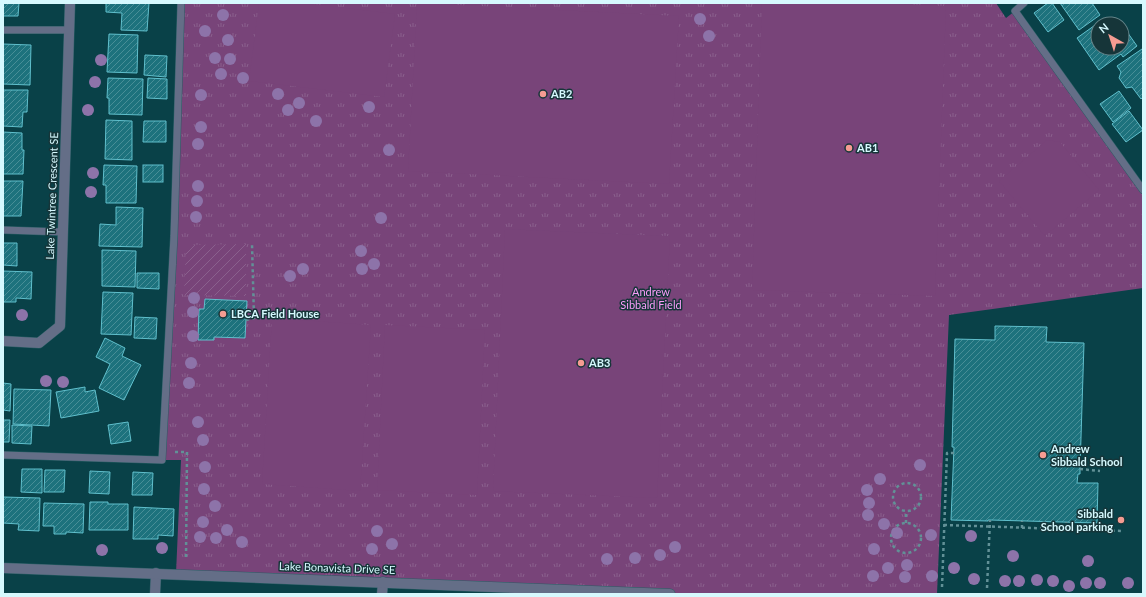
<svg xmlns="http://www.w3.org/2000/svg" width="1146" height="597" font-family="Lato,sans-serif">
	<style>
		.grass { fill: url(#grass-tufts) }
		.garden { fill: url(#garden-furrows) }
		.pitch { fill: #784479 }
		.building { fill: url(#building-hatch); stroke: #60c0cd }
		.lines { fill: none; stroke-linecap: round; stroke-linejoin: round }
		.service-casing { stroke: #2a5e65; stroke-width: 8 }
		.minor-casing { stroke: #2a5e65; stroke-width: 11 }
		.tertiary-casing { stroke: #2a5e65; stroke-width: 11 }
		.path { stroke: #629197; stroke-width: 2.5; stroke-dasharray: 3 3; stroke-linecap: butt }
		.service { stroke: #646e87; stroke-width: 7 }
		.minor { stroke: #646e87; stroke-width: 10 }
		.tertiary { stroke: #646e87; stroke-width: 10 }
		.tree { fill: #8d73a9 }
		.poi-dot { fill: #f59c92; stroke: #163539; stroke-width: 1.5 }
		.labels { text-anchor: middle; stroke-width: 3; stroke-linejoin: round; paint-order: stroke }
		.poi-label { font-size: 11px; font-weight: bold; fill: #d6f9fe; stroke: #163539; text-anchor: start }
		.street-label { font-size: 11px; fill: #d6f9fe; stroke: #163539 }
		.park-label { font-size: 11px; fill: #f99cf9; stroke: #163539 }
	</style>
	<defs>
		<pattern id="grass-tufts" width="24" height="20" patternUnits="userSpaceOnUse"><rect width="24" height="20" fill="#784479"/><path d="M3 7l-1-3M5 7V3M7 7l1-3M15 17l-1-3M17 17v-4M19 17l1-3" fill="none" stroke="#8a608d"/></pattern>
		<pattern id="garden-furrows" width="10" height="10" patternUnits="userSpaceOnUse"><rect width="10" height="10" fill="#784479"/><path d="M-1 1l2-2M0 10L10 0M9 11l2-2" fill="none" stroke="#8a608d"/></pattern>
		<pattern id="building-hatch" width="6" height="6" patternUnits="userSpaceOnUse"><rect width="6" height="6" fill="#1d727d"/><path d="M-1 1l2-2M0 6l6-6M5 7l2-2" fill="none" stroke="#488e97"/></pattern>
	</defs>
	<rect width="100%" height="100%" fill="#094148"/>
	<path class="grass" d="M181 3H996L1006 18 1015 11 1143 190V288L949 315 937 594H667L176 574 181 460H162Z"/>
	<path class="garden" d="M246 244V296L184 295 186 245Z"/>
	<g class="pitch">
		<path d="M259 3H305L395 14 384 97 249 81Z"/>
		<path d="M417 3 679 16 669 184 408 171Z"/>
		<path d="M762 3H875L946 6 935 296 752 290Z"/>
		<path d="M1047 140 1060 142 1099 190 1045 236 999 181Z"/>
		<path d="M505 229 670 236 657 498 493 491Z"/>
		<path d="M272 318 371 325 360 491 262 484Z"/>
		<path d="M385 325 485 330 477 495 377 490Z"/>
	</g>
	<g class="building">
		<path d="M3 3H19L18 16H3Z"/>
		<path d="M106 3H149L147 31 121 30 122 13 106 12Z"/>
		<path d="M1048 3H1052L1064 20 1048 32 1034 13Z"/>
		<path d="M1060 3H1092L1100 15 1079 30Z"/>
		<path d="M1098 23V48H1122V31L1125 29 1137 46 1123 57 1121 54 1099 70 1077 38Z"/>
		<path d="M109 34 138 35 137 73 107 72Z"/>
		<path d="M3 44 31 45 30 85 3 84Z"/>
		<path d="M1142 49 1143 51V97L1141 99 1132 87 1126 88 1119 78 1121 72 1117 66Z"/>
		<path d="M145 55 167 56 166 77 144 75Z"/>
		<path d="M108 78 143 79 142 115 109 114V98H107Z"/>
		<path d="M148 78 167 79V99L147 98Z"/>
		<path d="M3 90H28L27 112H23L22 127 3 126Z"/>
		<path d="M1119 91 1131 108 1113 122 1100 104Z"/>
		<path d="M1129 111 1143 130 1126 142 1112 124Z"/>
		<path d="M106 120 132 121V160L105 159Z"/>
		<path d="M144 121H166V142H143Z"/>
		<path d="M3 132 22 133V150H24L23 174H3Z"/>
		<path d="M104 165 137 166 136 203H106V185H103Z"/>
		<rect x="143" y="165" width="20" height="17"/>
		<path d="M3 181H23L21 216H3Z"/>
		<path d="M116 207 143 208 142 247 99 246 100 224 116 225Z"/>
		<path d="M3 243H17V266L3 265Z"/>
		<path d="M102 250 136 251 135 287 102 286Z"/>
		<path d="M3 271 32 272 31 299 16 298V302H3Z"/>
		<path d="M137 273H159V289L137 288Z"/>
		<path d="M103 292 133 293 131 335 101 334Z"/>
		<path d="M205 299 247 301 245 338 214 337V340H198L199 309H204Z"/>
		<path d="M135 317 157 318 156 339 134 338Z"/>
		<path d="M995 326 1047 327 1046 342 1084 343 1080 469V474H1078L1077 483H1098L1097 523 990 520H988V521L951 520 954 447H952L955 339 995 340Z"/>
		<path d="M105 338 125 348 122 356 141 365 124 400 99 388 110 364 96 357Z"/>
		<path d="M3 383 11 384 10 411 3 410Z"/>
		<path d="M85 387V392L95 390 99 411 61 418 56 392Z"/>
		<path d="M14 389 51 390 49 426 13 424Z"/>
		<path d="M3 420H10L9 442H3Z"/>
		<path d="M128 422 131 441 111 444 108 425Z"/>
		<path d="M12 425 32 426 31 444 12 443Z"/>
		<path d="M22 469H42V493L21 492Z"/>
		<path d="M45 470H65L64 492H44Z"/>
		<path d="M90 471 110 472 109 494 89 493Z"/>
		<path d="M133 472 153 473 152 495H132Z"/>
		<path d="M3 497 40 498 39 531 18 530 19 524 3 523Z"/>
		<path d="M90 502H108V504H128V530H89Z"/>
		<path d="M44 503 84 504 83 533 66 532V534H54V526H43Z"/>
		<path d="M134 507 174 509 173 536 158 535V539H133Z"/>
	</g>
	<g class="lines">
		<defs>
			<g id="service">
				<path d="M1024 3 1015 11 1143 190"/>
				<path d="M3 30H70"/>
				<path d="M3 230 63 232"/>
				<path d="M3 455 162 460 174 236 181 3"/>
			</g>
			<g id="minor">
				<path d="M3 341 39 343 60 326 70 3"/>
				<path d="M155 594 156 573"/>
				<path d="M382 594 383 582"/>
			</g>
			<path id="tertiary" d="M3 568 670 594"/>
		</defs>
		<use href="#service" class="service-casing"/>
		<use href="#minor" class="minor-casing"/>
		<use href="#tertiary" class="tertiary-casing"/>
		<g class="path">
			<path d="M246 320 254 318 252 244"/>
			<path d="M175 452H187L186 559"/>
			<path d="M1080 469 1100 471"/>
			<circle cx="907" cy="497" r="14"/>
			<circle cx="906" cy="538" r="15"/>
			<path d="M906 523V511"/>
			<path d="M944 525 1122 531"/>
			<path d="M1022 528V521"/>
			<path d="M1066 529V522"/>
			<path d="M942 587 947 453H954"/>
			<path d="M987 588 990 520"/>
		</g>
		<use href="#service" class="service"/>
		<use href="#minor" class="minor"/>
		<use href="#tertiary" class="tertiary"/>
	</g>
	<g class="tree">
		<circle cx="223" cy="15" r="6"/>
		<circle cx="700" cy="19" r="6"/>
		<circle cx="205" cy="31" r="6"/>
		<circle cx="709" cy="36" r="6"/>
		<circle cx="228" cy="40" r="6"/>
		<circle cx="215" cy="58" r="6"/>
		<circle cx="230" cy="59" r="6"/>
		<circle cx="101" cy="60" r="6"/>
		<circle cx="221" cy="74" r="6"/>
		<circle cx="243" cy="78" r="6"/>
		<circle cx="95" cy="82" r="6"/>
		<circle cx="278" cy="94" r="6"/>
		<circle cx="201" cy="95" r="6"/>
		<circle cx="299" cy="103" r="6"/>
		<circle cx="369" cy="107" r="6"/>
		<circle cx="88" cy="110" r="6"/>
		<circle cx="288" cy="110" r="6"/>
		<circle cx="316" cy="121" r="6"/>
		<circle cx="201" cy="127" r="6"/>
		<circle cx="198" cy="144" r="6"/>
		<circle cx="389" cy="150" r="6"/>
		<circle cx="93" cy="173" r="6"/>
		<circle cx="198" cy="186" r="6"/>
		<circle cx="91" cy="192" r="6"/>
		<circle cx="197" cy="201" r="6"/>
		<circle cx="196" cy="217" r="6"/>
		<circle cx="381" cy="218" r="6"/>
		<circle cx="361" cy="251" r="6"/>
		<circle cx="374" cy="264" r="6"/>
		<circle cx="303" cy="269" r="6"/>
		<circle cx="362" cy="269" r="6"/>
		<circle cx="290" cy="276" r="6"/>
		<circle cx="194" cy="298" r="6"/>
		<circle cx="193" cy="312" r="6"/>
		<circle cx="22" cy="315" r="6"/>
		<circle cx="193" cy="336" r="6"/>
		<circle cx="191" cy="363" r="6"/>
		<circle cx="46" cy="381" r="6"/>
		<circle cx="63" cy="382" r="6"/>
		<circle cx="189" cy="383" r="6"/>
		<circle cx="198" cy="422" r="6"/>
		<circle cx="203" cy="440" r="6"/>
		<circle cx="920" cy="465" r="6"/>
		<circle cx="205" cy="467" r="6"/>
		<circle cx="880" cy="479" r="6"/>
		<circle cx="204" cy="489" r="6"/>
		<circle cx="867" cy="490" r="6"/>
		<circle cx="869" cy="503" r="6"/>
		<circle cx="215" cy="506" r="6"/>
		<circle cx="868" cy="515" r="6"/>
		<circle cx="203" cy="522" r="6"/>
		<circle cx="884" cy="524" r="6"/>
		<circle cx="227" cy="530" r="6"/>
		<circle cx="377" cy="531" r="6"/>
		<circle cx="897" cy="533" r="6"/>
		<circle cx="931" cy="535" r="6"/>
		<circle cx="971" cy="536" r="6"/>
		<circle cx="200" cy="537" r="6"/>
		<circle cx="216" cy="538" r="6"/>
		<circle cx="242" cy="542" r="6"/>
		<circle cx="392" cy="544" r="6"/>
		<circle cx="675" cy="547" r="6"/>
		<circle cx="162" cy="548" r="6"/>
		<circle cx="372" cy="549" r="6"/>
		<circle cx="874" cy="549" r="6"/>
		<circle cx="102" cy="550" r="6"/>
		<circle cx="660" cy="555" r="6"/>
		<circle cx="1013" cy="556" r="6"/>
		<circle cx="635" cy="558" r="6"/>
		<circle cx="607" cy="559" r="6"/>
		<circle cx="1088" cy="561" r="6"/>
		<circle cx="907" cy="565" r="6"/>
		<circle cx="888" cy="568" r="6"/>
		<circle cx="954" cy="568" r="6"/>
		<circle cx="873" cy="576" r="6"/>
		<circle cx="932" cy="576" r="6"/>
		<circle cx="905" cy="577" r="6"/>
		<circle cx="974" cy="579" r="6"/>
		<circle cx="1037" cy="580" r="6"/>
		<circle cx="1005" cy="581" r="6"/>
		<circle cx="1019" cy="581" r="6"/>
		<circle cx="1053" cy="581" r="6"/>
		<circle cx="1086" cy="583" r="6"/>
		<circle cx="1100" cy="583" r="6"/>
		<circle cx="1128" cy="583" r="6"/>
		<circle cx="1069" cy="586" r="6"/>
	</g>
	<g class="poi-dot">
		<circle cx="543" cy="94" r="4"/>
		<circle cx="849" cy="148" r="4"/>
		<circle cx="223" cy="314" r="4"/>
		<circle cx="581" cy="363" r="4"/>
		<circle cx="1043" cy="455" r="4"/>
		<circle cx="1121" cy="520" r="4"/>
	</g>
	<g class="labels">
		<g class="poi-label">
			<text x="551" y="98">AB2</text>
			<text x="857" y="152">AB1</text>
			<text x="231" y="318">LBCA Field House</text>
			<text x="589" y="367">AB3</text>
			<text x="1051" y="453">Andrew<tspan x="1051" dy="13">Sibbald School</tspan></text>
			<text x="1113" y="518" text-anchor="end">Sibbald<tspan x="1113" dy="13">School parking</tspan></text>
		</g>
		<g class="street-label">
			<text transform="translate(52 196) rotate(-88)" y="4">Lake Twintree Crescent SE</text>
			<text transform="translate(337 568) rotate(2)" y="4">Lake Bonavista Drive SE</text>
		</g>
		<g class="park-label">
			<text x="651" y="296">Andrew<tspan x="651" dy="13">Sibbald Field</tspan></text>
		</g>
	</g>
	<rect width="1146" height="597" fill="none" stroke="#d6f9fe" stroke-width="8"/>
	<g transform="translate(1110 36) rotate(321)"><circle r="19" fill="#163539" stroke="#638388"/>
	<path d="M0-3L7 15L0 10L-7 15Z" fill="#f59c92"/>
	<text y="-6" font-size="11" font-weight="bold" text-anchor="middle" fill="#d6f9fe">N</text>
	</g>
</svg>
